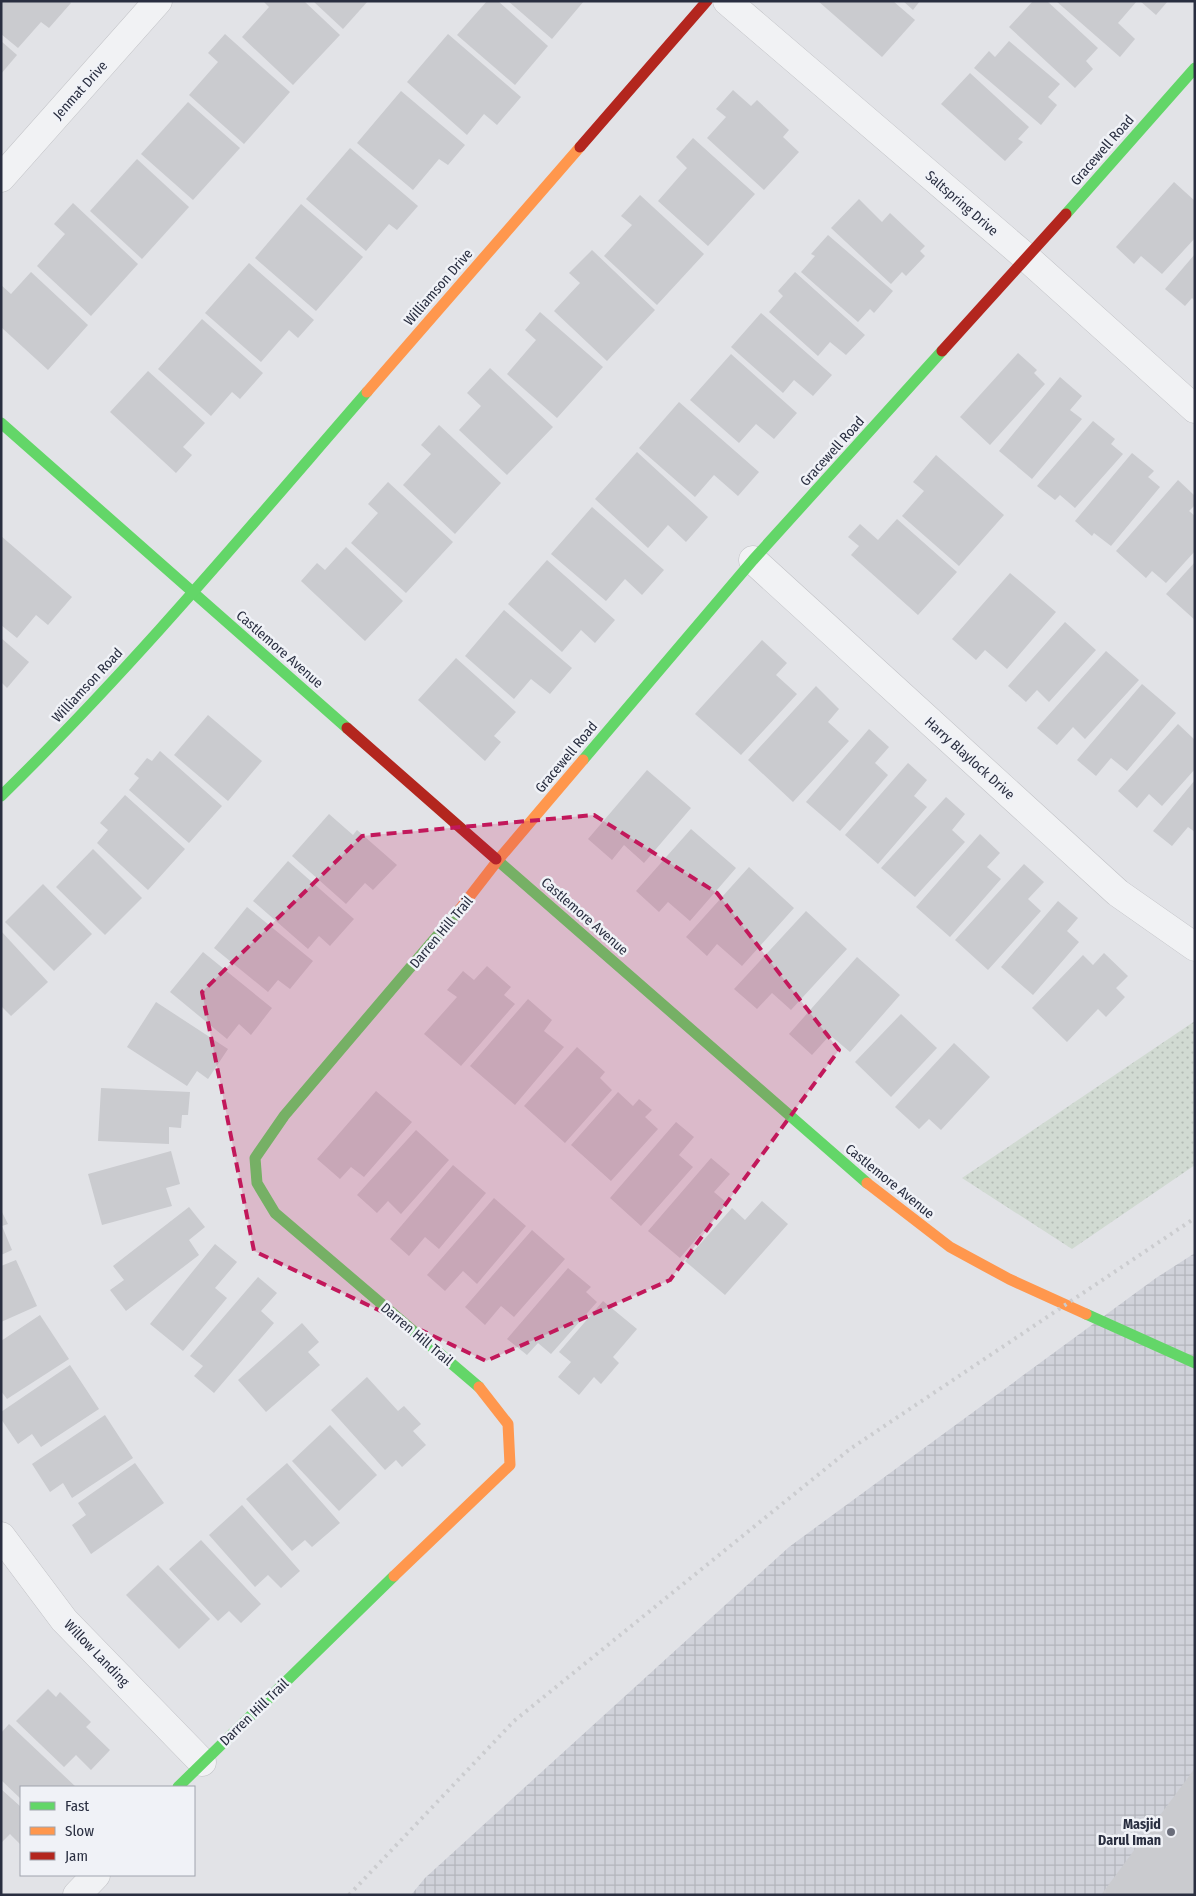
<svg xmlns="http://www.w3.org/2000/svg" width="1196" height="1896" font-family="'Fira Sans Condensed',sans-serif">
	<style>
		.industrial { fill: url(#industrial-grid) }
		.green { fill: url(#green-dots) }
		.building { fill: #cacbcf }
		.lines { fill: none; stroke-linecap: round; stroke-linejoin: round }
		.street-casing { stroke: #c0c1c5; stroke-width: 29 }
		.street { stroke: #f1f2f4; stroke-width: 28 }
		.fast { stroke: #63d668; stroke-width: 11 }
		.slow { stroke: #ff974d; stroke-width: 11 }
		.jam { stroke: #b3261e; stroke-width: 11 }
		.rail { stroke: #cbcccf; stroke-width: 4; stroke-dasharray: 2.5 5; stroke-linecap: butt }
		.marked { fill: #c2185b; fill-opacity: 0.2; stroke: #c2185b; stroke-width: 4; stroke-dasharray: 10 6; stroke-linejoin: round }
		.poi-dot { fill: #6a6d7a; stroke: #f0f2f7; stroke-width: 2 }
		.labels { text-anchor: middle; stroke-width: 5; stroke-linejoin: round; paint-order: stroke }
		.street-label { font-size: 14px; fill: #292e40; stroke: #f0f2f7 }
		.poi-label { font-size: 14px; font-weight: bold; fill: #292e40; stroke: #f0f2f7; text-anchor: end }
	</style>
	<defs>
		<pattern id="industrial-grid" width="8" height="8" patternUnits="userSpaceOnUse" patternTransform="scale(1.25)"><rect width="8" height="8" fill="#d0d2da"/><path d="M0 4h8M4 0v8" fill="none" stroke="#b3b5bc"/></pattern>
		<pattern id="green-dots" width="8" height="8" patternUnits="userSpaceOnUse" patternTransform="scale(1.25)"><rect width="8" height="8" fill="#d1dad2"/><path d="M2 2h.1M6 6h.1" fill="none" stroke="#b3bbb5" stroke-width="1.8" stroke-linecap="round"/></pattern>
	</defs>
	<rect width="100%" height="100%" fill="#e2e3e7"/>
	<path class="industrial" d="M1195 1253V1895H411L425 1878 789 1547 1156 1278Z"/>
	<path class="green" d="M1195 1021V1165L1072 1249 962 1178Z"/>
	<g class="building">
		<path d="M1 1H69L71 3 49 28 41 22 18 48 1 34Z"/>
		<path d="M263 1H304L340 35 293 85 242 37 269 7Z"/>
		<path d="M313 1H368L343 29Z"/>
		<path d="M487 1H498L548 46 515 85 457 35Z"/>
		<path d="M508 1H584L552 39Z"/>
		<path d="M818 1H893L915 20 882 57Z"/>
		<path d="M903 1H920L913 10Z"/>
		<path d="M1033 1H1047L1098 48 1086 61 1093 69 1075 88 1009 27Z"/>
		<path d="M1056 1H1137L1118 23 1135 39 1120 57Z"/>
		<path d="M1140 1H1168L1156 15Z"/>
		<path d="M225 34 290 92 244 144 189 95 218 62 208 53Z"/>
		<path d="M448 34 521 97 497 125 484 114 467 135 407 82Z"/>
		<path d="M1 41 17 55 1 74Z"/>
		<path d="M1009 41 1060 84 1048 97 1057 105 1041 125 974 68 989 51 995 57Z"/>
		<path d="M970 73 1029 127 1018 139 1023 142 1005 161 941 104Z"/>
		<path d="M733 90 751 106 757 100 789 130 783 137 799 152 764 190 707 138 726 117 716 109Z"/>
		<path d="M401 91 465 145 448 165 439 159 413 190 357 143Z"/>
		<path d="M188 102 240 148 193 200 141 154Z"/>
		<path d="M693 138 755 194 708 246 658 201 687 168 676 157Z"/>
		<path d="M350 148 418 206 397 230 389 224 366 251 306 199Z"/>
		<path d="M137 159 189 207 142 259 90 211Z"/>
		<path d="M1174 182 1195 201V238L1162 274 1141 256 1134 264 1116 247Z"/>
		<path d="M640 195 704 254 657 305 604 256 632 225 621 216Z"/>
		<path d="M859 199 882 222 890 213 925 246 920 251 925 256 906 276 902 272 891 284 831 228Z"/>
		<path d="M73 203 138 264 91 316 37 266 65 234 54 224Z"/>
		<path d="M301 204 363 257 316 311 255 258Z"/>
		<path d="M828 235 893 291 874 313 870 309 858 322 801 272 815 256 811 254Z"/>
		<path d="M592 250 655 310 607 361 554 311 580 283 569 273Z"/>
		<path d="M1195 254V301L1192 298 1185 306 1165 289Z"/>
		<path d="M249 263 314 320 298 338 289 330 261 362 205 313Z"/>
		<path d="M31 272 88 325 48 370 1 327V285L11 294Z"/>
		<path d="M795 272 865 335 846 355 830 342 818 356 769 312 783 296 778 291Z"/>
		<path d="M540 312 603 367 557 418 507 374 536 340 525 330Z"/>
		<path d="M761 313 832 375 813 396 794 380 783 393 731 347Z"/>
		<path d="M202 319 263 373 240 399 232 392 211 416 158 369Z"/>
		<path d="M1018 353 1037 370 1034 373 1045 384 990 445 960 417Z"/>
		<path d="M731 354 797 413 774 439 756 424 739 443 690 400Z"/>
		<path d="M490 368 553 427 507 475 459 430 481 406 467 393Z"/>
		<path d="M148 371 205 423 183 447 192 455 176 473 110 412Z"/>
		<path d="M1060 377 1082 396 1070 410 1082 419 1032 479 999 451Z"/>
		<path d="M679 402 759 472 738 496 714 475 695 497 639 448Z"/>
		<path d="M1093 421 1115 439 1111 444 1123 454 1075 508 1060 495 1055 500 1037 486Z"/>
		<path d="M439 425 501 483 455 534 403 485 431 454 421 445Z"/>
		<path d="M637 452 708 517 686 542 668 525 648 548 595 499Z"/>
		<path d="M1132 453 1154 471 1148 477 1160 487 1111 546 1094 533 1092 536 1075 521Z"/>
		<path d="M936 455 1004 515 959 566 902 516 924 491 913 482Z"/>
		<path d="M1178 480 1195 496V505L1189 511 1195 516V551L1166 583 1152 571 1146 578 1116 551Z"/>
		<path d="M388 482 453 542 406 593 351 543 378 513 368 504Z"/>
		<path d="M592 507 664 570 642 595 625 579 606 601 551 554Z"/>
		<path d="M897 519 957 572 918 615 851 555 859 546 848 537 860 524 878 540Z"/>
		<path d="M1 536 72 597 48 625 36 615 17 638 1 625Z"/>
		<path d="M346 547 403 601 365 641 301 581 317 563 325 570Z"/>
		<path d="M547 560 615 620 595 643 581 630 562 652 508 604Z"/>
		<path d="M1195 562V620L1166 594Z"/>
		<path d="M1010 573 1056 612 1007 669 985 650 976 660 952 639Z"/>
		<path d="M504 610 572 668 550 694 531 679 514 699 465 656Z"/>
		<path d="M1065 622 1096 650 1049 702 1037 690 1026 702 1008 686Z"/>
		<path d="M1 638 29 662 7 688 1 682Z"/>
		<path d="M762 640 787 663 776 675 797 694 741 755 695 714Z"/>
		<path d="M1106 651 1139 680 1085 739 1073 727 1057 745 1037 728Z"/>
		<path d="M456 658 516 712 494 736 501 742 485 761 418 700Z"/>
		<path d="M1142 684 1176 713 1127 771 1111 758 1096 776 1077 760Z"/>
		<path d="M816 686 839 709 828 722 849 741 793 802 748 760Z"/>
		<path d="M208 715 262 761 228 801 174 755Z"/>
		<path d="M1178 724 1195 740V769L1162 806 1149 794 1137 808 1118 791Z"/>
		<path d="M869 729 889 747 875 763 888 775 840 831 806 802Z"/>
		<path d="M160 751 222 806 189 843 129 790 139 778 134 774 147 758 152 761Z"/>
		<path d="M908 763 927 780 914 796 927 807 878 864 845 835Z"/>
		<path d="M647 770 691 808 644 863 624 845 612 860 588 839Z"/>
		<path d="M1195 780V832L1188 827 1172 846 1153 831Z"/>
		<path d="M125 795 185 849 148 890 97 843 108 830 100 823Z"/>
		<path d="M946 797 965 814 952 830 965 842 915 897 881 868Z"/>
		<path d="M329 814 353 835 357 830 397 865 373 890 365 883 346 904 292 856Z"/>
		<path d="M691 829 736 868 690 921 668 902 659 912 636 891Z"/>
		<path d="M980 834 1000 853 987 867 1001 879 950 937 916 907Z"/>
		<path d="M93 849 142 898 105 935 56 887Z"/>
		<path d="M288 861 354 919 330 946 319 936 308 949 253 901Z"/>
		<path d="M1024 864 1044 882 1028 899 1041 911 988 970 955 940Z"/>
		<path d="M749 867 794 908 742 966 717 944 707 956 686 937Z"/>
		<path d="M43 884 92 934 54 971 5 922Z"/>
		<path d="M1058 901 1078 918 1067 931 1079 942 1033 995 1001 967Z"/>
		<path d="M247 907 313 961 290 989 278 980 268 992 214 948Z"/>
		<path d="M806 911 847 949 791 1010 772 993 757 1009 734 989Z"/>
		<path d="M1 931 48 982 11 1016 1 1006Z"/>
		<path d="M203 952 272 1008 251 1035 239 1024 227 1039 170 992Z"/>
		<path d="M1104 953 1128 976 1116 988 1125 997 1106 1017 1098 1009 1067 1042 1032 1008 1083 955 1093 965Z"/>
		<path d="M857 957 900 995 850 1052 830 1035 812 1055 789 1034Z"/>
		<path d="M487 966 511 987 504 995 515 1004 461 1066 424 1034 457 997 447 990 463 971 474 980Z"/>
		<path d="M528 999 552 1020 544 1031 564 1047 515 1105 470 1066Z"/>
		<path d="M156 1002 228 1049 208 1079 197 1071 187 1086 127 1047Z"/>
		<path d="M901 1014 937 1048 891 1097 855 1062Z"/>
		<path d="M954 1043 990 1077 941 1130 929 1119 919 1129 895 1107Z"/>
		<path d="M577 1047 605 1072 600 1078 612 1090 565 1143 524 1106Z"/>
		<path d="M101 1088 190 1092 188 1115H182L181 1128 169 1127V1144L98 1141Z"/>
		<path d="M376 1091 412 1122 364 1177 351 1167 340 1179 317 1159Z"/>
		<path d="M618 1092 633 1106 639 1099 652 1110 645 1117 658 1129 611 1181 571 1145Z"/>
		<path d="M676 1122 694 1137 679 1155 693 1167 641 1226 610 1198Z"/>
		<path d="M416 1130 449 1160 401 1214 388 1201 377 1213 357 1195Z"/>
		<path d="M171 1151 180 1184 166 1188 172 1206 102 1225 88 1174Z"/>
		<path d="M711 1158 730 1174 714 1192 727 1203 680 1258 648 1231Z"/>
		<path d="M453 1165 486 1193 439 1249 425 1237 409 1256 390 1239Z"/>
		<path d="M494 1198 526 1226 477 1284 463 1271 445 1291 427 1275Z"/>
		<path d="M762 1201 788 1224 725 1295 685 1261 732 1208 745 1220Z"/>
		<path d="M189 1207 205 1227 189 1240 199 1255 126 1311 110 1290 124 1280 113 1266Z"/>
		<path d="M1 1210 8 1224 2 1226 12 1250 1 1255Z"/>
		<path d="M532 1230 565 1259 514 1317 501 1306 485 1325 465 1307Z"/>
		<path d="M215 1244 237 1262 215 1288 227 1298 183 1351 150 1324Z"/>
		<path d="M16 1260 37 1306 1 1322V1266Z"/>
		<path d="M568 1268 591 1287 586 1292 597 1302 551 1354 538 1343 527 1355 507 1339Z"/>
		<path d="M258 1277 277 1293 261 1311 274 1323 214 1393 194 1376 203 1366 190 1356Z"/>
		<path d="M603 1301 637 1329 613 1357 619 1363 601 1384 594 1377 579 1395 558 1377 571 1362 559 1352Z"/>
		<path d="M40 1315 69 1359 7 1399 1 1391V1341Z"/>
		<path d="M302 1323 319 1342 308 1352 320 1365 266 1412 238 1380Z"/>
		<path d="M70 1365 99 1409 41 1447 32 1434 18 1444 1 1419V1412Z"/>
		<path d="M367 1377 398 1411 404 1406 421 1424 413 1431 426 1445 402 1467 396 1460 385 1470 331 1410Z"/>
		<path d="M105 1415 133 1458 72 1498 63 1483 50 1492 32 1464Z"/>
		<path d="M330 1425 377 1475 339 1511 292 1461Z"/>
		<path d="M135 1463 164 1503 91 1554 72 1525 86 1515 78 1503Z"/>
		<path d="M287 1463 340 1523 312 1547 305 1540 292 1551 246 1499Z"/>
		<path d="M242 1505 300 1571 281 1588 268 1575 255 1587 209 1535Z"/>
		<path d="M201 1540 261 1604 241 1623 229 1611 218 1621 169 1569Z"/>
		<path d="M158 1565 210 1619 179 1649 126 1595Z"/>
		<path d="M48 1689 56 1697 60 1692 91 1722 86 1727 110 1750 91 1770 76 1755 64 1767 16 1721Z"/>
		<path d="M9 1724 76 1787H21V1799L1 1780V1733Z"/>
		<path d="M1195 1768V1895H1101Z"/>
		<path d="M1 1789 21 1807V1845L10 1834 1 1843Z"/>
	</g>
	<g class="lines">
		<defs>
			<g id="street">
				<path d="M727 1 1027 258 1195 409"/>
				<path d="M1 178 158 1"/>
				<path d="M753 560 1118 893 1195 947"/>
				<path d="M1 1536 64 1620 202 1762"/>
				<path d="M77 1895 96 1875"/>
			</g>
		</defs>
		<use href="#street" class="street-casing"/>
		<use href="#street" class="street"/>
		<g class="fast">
			<path d="M1066 214 1195 68"/>
			<path d="M1 423 347 728"/>
			<path d="M583 760 753 560 942 351"/>
			<path d="M1 796C131 669 248 529 367 392"/>
			<path d="M496 859 867 1183"/>
			<path d="M460 909 284 1116 255 1158 257 1183 275 1213 479 1387"/>
			<path d="M1086 1314 1195 1363"/>
			<path d="M178 1787 394 1576"/>
		</g>
		<g class="slow">
			<path d="M367 392 580 147"/>
			<path d="M460 909 498 860 583 760"/>
			<path d="M867 1183 950 1247 1009 1279 1086 1314"/>
			<path d="M394 1576 510 1465 508 1424 479 1387"/>
		</g>
		<g class="jam">
			<path d="M580 147 707 1"/>
			<path d="M942 351 1066 214"/>
			<path d="M347 728 496 859"/>
		</g>
		<path class="rail" d="M349 1895 514 1721 850 1449 1195 1218"/>
	</g>
	<path class="marked" d="M594 815 717 893 839 1050 670 1280 486 1361 254 1251 202 992 362 836Z"/>
	<circle class="poi-dot" cx="1171" cy="1832" r="5"/>
	<g class="labels">
		<g class="street-label">
			<text transform="translate(80 90) rotate(-48)" y="5">Jenmat Drive</text>
			<text transform="translate(1102 150) rotate(-49)" y="5">Gracewell Road</text>
			<text transform="translate(962 203) rotate(41)" y="5">Saltspring Drive</text>
			<text transform="translate(438 287) rotate(-49)" y="5">Williamson Drive</text>
			<text transform="translate(832 451) rotate(-48)" y="5">Gracewell Road</text>
			<text transform="translate(280 649) rotate(41)" y="5">Castlemore Avenue</text>
			<text transform="translate(87 685) rotate(-47)" y="5">Williamson Road</text>
			<text transform="translate(566 757) rotate(-50)" y="5">Gracewell Road</text>
			<text transform="translate(970 758) rotate(42)" y="5">Harry Blaylock Drive</text>
			<text transform="translate(585 916) rotate(41)" y="5">Castlemore Avenue</text>
			<text transform="translate(441 932) rotate(-50)" y="5">Darren Hill Trail</text>
			<text transform="translate(890 1181) rotate(39)" y="5">Castlemore Avenue</text>
			<text transform="translate(417 1334) rotate(40)" y="5">Darren Hill Trail</text>
			<text transform="translate(97 1653) rotate(46)" y="5">Willow Landing</text>
			<text transform="translate(254 1712) rotate(-44)" y="5">Darren Hill Trail</text>
		</g>
		<g class="poi-label">
			<text x="1161" y="1829">Masjid<tspan x="1161" dy="16">Darul Iman</tspan></text>
		</g>
	</g>
	<rect width="1196" height="1896" fill="none" stroke="#292e40" stroke-width="5"/>
	<rect x="20" y="1786" width="175" height="90" fill="#f0f2f7" stroke="#a0a4ae"/>
	<rect x="30" y="1802" width="25" height="8" fill="#63d668" stroke="#a0a4ae"/>
	<text x="65" y="1811" font-size="15" fill="#292e40">Fast</text>
	<rect x="30" y="1827" width="25" height="8" fill="#ff974d" stroke="#a0a4ae"/>
	<text x="65" y="1836" font-size="15" fill="#292e40">Slow</text>
	<rect x="30" y="1852" width="25" height="8" fill="#b3261e" stroke="#a0a4ae"/>
	<text x="65" y="1861" font-size="15" fill="#292e40">Jam</text>
</svg>
